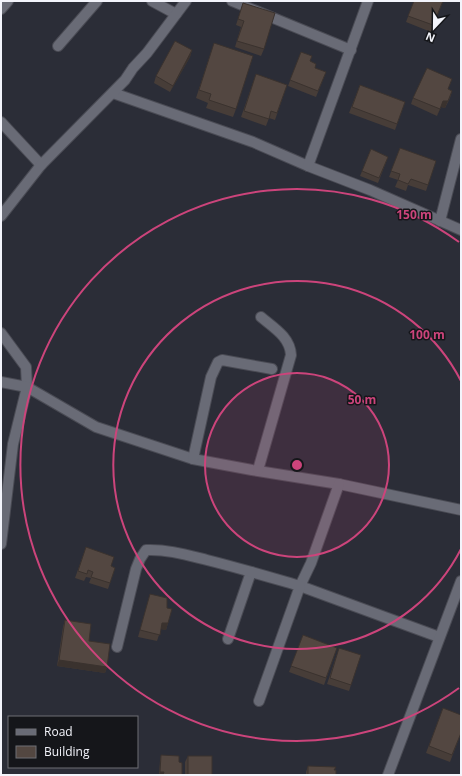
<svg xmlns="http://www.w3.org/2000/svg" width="462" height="776" font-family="'Open Sans',sans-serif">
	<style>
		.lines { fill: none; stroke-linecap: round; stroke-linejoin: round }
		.street-casing { stroke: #4a4b54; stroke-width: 12 }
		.street { stroke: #696b76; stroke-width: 10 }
		.wall { fill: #473d38 }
		.shaded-wall { fill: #3a322e }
		.building { fill: #534741; stroke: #3a322e }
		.ring { fill: none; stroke: #cc447b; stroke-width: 2 }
		.centre { fill: #cc447b; stroke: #15161a; stroke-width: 2 }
		.ring-label { font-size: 12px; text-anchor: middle; font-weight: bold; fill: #cc447b; stroke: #15161a; stroke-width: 3; stroke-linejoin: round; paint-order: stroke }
	</style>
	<rect width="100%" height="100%" fill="#2b2d37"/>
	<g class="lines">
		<defs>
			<g id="street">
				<path d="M152 1 176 14"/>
				<path d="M232 1 351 50"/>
				<path d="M1 9 8 1"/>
				<path d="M58 46 97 1"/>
				<path d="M113 93 253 142 308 166 370 190 461 230"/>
				<path d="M1 122 41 165"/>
				<path d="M308 166 368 1"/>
				<path d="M1 216 41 165 125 80 133 68 147 53 186 1"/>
				<path d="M440 221 461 139"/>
				<path d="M1 333 26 367 27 387 96 427 193 459 252 470 339 484 461 510"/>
				<path d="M1 382 27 387 13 444 1 544"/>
				<path d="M193 459 211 377 218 362 222 360 272 369"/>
				<path d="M258 470 291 355C290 337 274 328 261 317"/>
				<path d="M339 484 311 563 300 586 439 637"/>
				<path d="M228 639 251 572"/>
				<path d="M117 647 136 569 140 559 146 550C167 549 187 555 207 560 239 568 269 577 300 586L259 701"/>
				<path d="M388 775 461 581"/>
			</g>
		</defs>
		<use href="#street" class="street-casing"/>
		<use href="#street" class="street"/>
	</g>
	<g class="wall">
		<path d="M414 1H443L431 32 406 22Z"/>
		<path d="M243 3 264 49 261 56 235 47 241 27 236 25Z"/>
		<path d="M192 50 190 57 170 92 154 83 156 76Z"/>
		<path d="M211 52 236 109 233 117 206 108 208 103 196 98Z"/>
		<path d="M301 52 310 61 315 68 326 72 316 97 288 86Z"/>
		<path d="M256 74 287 85 275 120 269 118 266 126 241 117Z"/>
		<path d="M360 85 405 102 395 130 349 113Z"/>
		<path d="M448 89 452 91 450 98 445 108 441 107 437 116 411 104 413 98Z"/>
		<path d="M400 148 436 161 426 191 408 185 406 191 395 187 398 180 389 177Z"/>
		<path d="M371 149 388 157 378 183 360 176Z"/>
		<path d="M86 547 111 566 115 568 108 589 89 583 91 578 86 577 84 581 75 578Z"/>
		<path d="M150 594 168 623 166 630 161 629 157 641 138 637Z"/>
		<path d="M65 620 89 641 107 667 105 673 57 666 63 627Z"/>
		<path d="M303 635 337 648 324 685 289 672Z"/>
		<path d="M337 654 351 685 349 691 327 684Z"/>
		<path d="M443 708 461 733 450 762 426 753Z"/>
		<path d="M161 755 179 762 182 775H159L160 760Z"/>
		<path d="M188 756 212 775H185V762Z"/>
		<path d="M308 766 334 770 336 775H306V772Z"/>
	</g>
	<g class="shaded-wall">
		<path d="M192 50 190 57 170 92 173 86Z"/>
		<path d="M452 91 445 108 441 107 437 116 443 101Z"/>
		<path d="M162 623H168L166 630 160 629Z"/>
		<path d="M59 660 107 667 105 673 57 666Z"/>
		<path d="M160 772H164L163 775H159Z"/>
	</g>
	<g class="building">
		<path d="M414 1H443L433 25 408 16Z"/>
		<path d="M243 3 275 13 264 49 237 41 244 21 238 19Z"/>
		<path d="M175 41 192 50 173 86 156 76Z"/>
		<path d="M214 43 253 56 236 109 209 100 211 94 199 90Z"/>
		<path d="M301 52 312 56 310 61 316 64 315 68 326 72 318 91 290 80Z"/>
		<path d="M427 68 452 79 448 89 452 91 448 101H443L440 109 413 98Z"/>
		<path d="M256 74 287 85 277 113 271 111 269 119 244 111Z"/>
		<path d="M360 85 405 102 397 124 352 107Z"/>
		<path d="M400 148 436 161 428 185 411 179 408 184 398 180 400 174 391 171Z"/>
		<path d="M371 149 388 157 379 178 362 171Z"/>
		<path d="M86 547 114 557 111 566 115 568 110 583 91 577 93 572 88 570 87 574 78 571Z"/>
		<path d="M150 594 167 598V608L172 609 168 623H162L160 635 140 630Z"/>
		<path d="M65 620 91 624 89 641 110 644 107 667 59 660Z"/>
		<path d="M303 635 337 648 326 678 291 666Z"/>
		<path d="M339 648 361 655 351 685 330 678Z"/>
		<path d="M443 708 461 715V733L452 755 429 746Z"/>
		<path d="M161 755 179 756V762L182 763V775H163L164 772H160Z"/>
		<rect x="188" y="756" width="24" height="19"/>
		<path d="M308 766 336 767 334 770H336V775H308Z"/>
	</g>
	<circle cx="297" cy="465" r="92" fill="#cc447b" fill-opacity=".12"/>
	<g class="ring">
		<circle cx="297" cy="465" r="92"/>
		<path d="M461 549A184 184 0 1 1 461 381"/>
		<path d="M459 688A276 276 0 1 1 459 242"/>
	</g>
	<circle cx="297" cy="465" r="6" class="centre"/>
	<g class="ring-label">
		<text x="414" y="219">150 m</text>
		<text x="427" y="339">100 m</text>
		<text x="362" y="404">50 m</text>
	</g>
	<rect width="462" height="776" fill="none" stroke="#f3f4fb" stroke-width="4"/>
	<rect x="8" y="716" width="130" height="52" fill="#15161a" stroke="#6e6f74"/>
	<rect x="16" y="729" width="20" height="6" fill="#696b76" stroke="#6e6f74"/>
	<text x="44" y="736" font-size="12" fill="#f3f4fb">Road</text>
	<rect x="16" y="746" width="20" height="12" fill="#534741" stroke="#6e6f74"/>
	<text x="44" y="756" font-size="12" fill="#f3f4fb">Building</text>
	<g transform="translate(434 28) rotate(202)" stroke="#15161a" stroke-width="3" paint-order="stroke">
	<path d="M0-3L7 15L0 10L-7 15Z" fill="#f3f4fb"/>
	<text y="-6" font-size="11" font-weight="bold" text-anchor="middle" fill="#f3f4fb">N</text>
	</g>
</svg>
